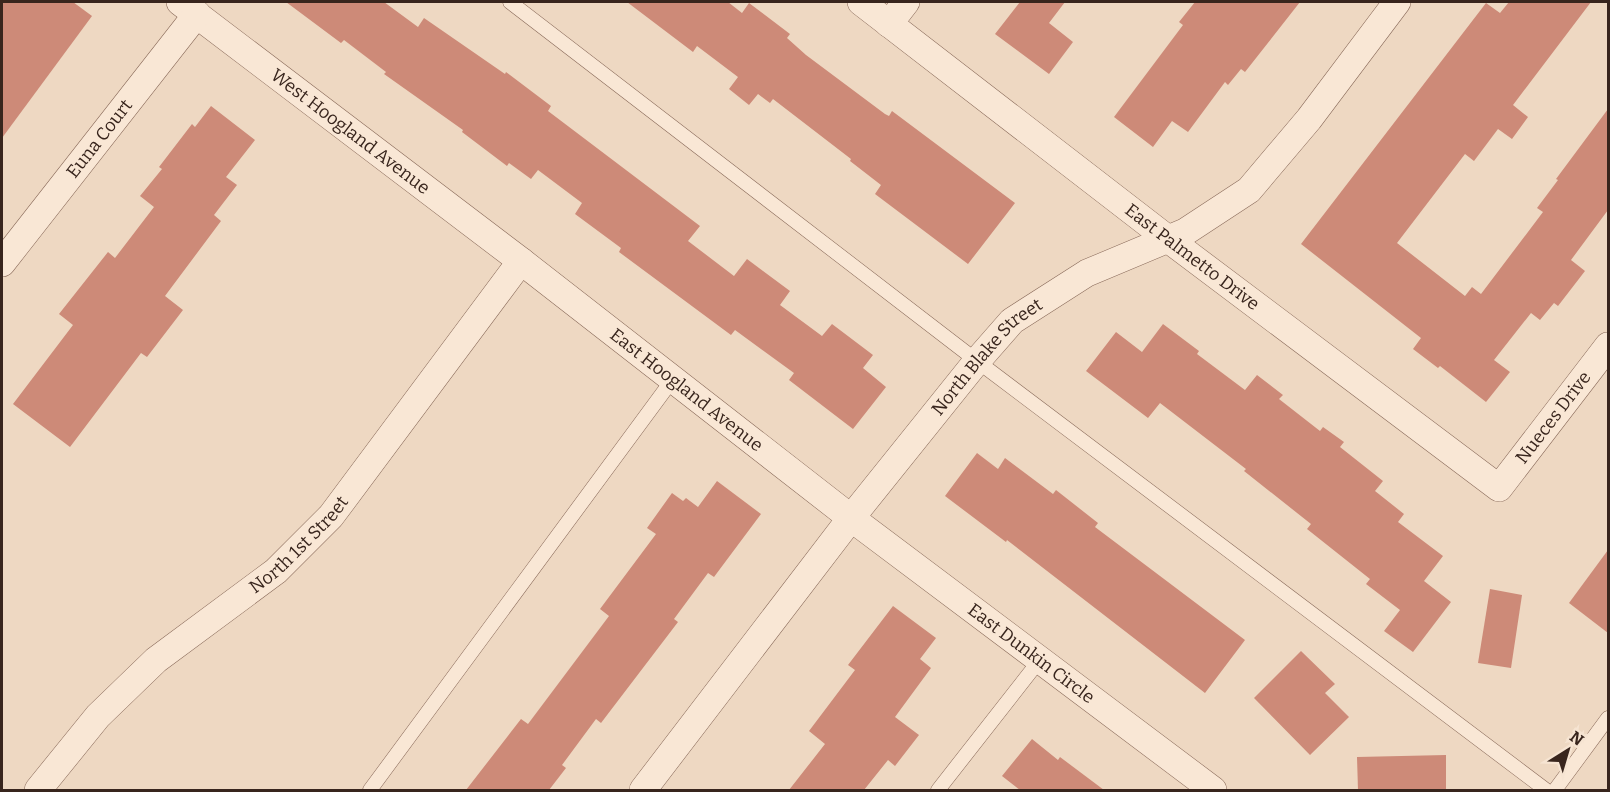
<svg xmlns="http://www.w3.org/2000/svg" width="1610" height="792" font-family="Bitter,serif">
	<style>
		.building { fill: #cd8a78 }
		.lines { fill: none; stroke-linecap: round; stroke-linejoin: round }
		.lane-casing { stroke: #886959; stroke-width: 15 }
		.street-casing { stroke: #886959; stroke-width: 28 }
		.lane { stroke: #f9e7d5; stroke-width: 14 }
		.street { stroke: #f9e7d5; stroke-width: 27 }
		.labels { text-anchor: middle; stroke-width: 5; stroke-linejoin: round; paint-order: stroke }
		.street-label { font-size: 18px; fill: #38251d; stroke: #f6e4d2 }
	</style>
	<rect width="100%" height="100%" fill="#eed8c2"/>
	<g class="building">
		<path d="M2 2H73L92 16 2 138Z"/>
		<path d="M286 2H384L418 27 424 18 505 74 506 72 551 106 548 111 700 226 688 241 734 276 747 259 790 291 780 305 822 336 832 324 873 355 863 368 886 387 853 429 789 380 794 373 735 330 731 335 619 252 621 248 575 214 582 203 538 170 531 179 509 163 507 166 462 132 463 130 384 74 386 72 344 40 341 43Z"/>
		<path d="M627 2H728L742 13 749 3 790 34 787 38 806 55 885 114 889 116 892 111 1015 203 968 264 875 194 881 185 850 161 851 159 773 99 770 103 758 94 749 105 729 89 738 77 697 46 693 52Z"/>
		<path d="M1020 2H1065L1049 23 1073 42 1049 74 995 34Z"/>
		<path d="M1195 2H1300L1245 72 1241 69 1228 85 1225 82 1188 132 1172 121 1153 147 1114 117 1183 25 1179 22Z"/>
		<path d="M1509 2H1591L1513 105 1528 117 1512 139 1498 129 1474 161 1465 154 1397 243 1465 296 1472 287 1481 294 1543 212 1537 208 1558 180 1556 179 1608 109V210L1571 260 1585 271 1558 306 1554 303 1540 320 1531 313 1494 360 1510 372 1486 402 1440 366 1438 368 1413 349 1421 338 1301 244 1486 3 1500 13Z"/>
		<path d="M211 106 255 140 226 177 237 185 214 215 221 221 165 296 183 310 147 357 141 353 70 447 13 404 73 325 59 314 108 252 115 258 154 207 140 196 162 169 159 167 192 124 195 127Z"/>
		<path d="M1163 324 1199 351 1197 354 1245 390 1257 375 1283 395 1279 399 1320 431 1323 427 1344 442 1340 447 1383 481 1375 491 1404 514 1398 522 1443 556 1424 581 1451 602 1413 652 1384 631 1400 610 1366 584 1370 579 1307 529 1311 524 1244 471 1246 469 1160 403 1148 418 1086 371 1116 332 1142 352Z"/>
		<path d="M977 453 998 469 1005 458 1053 494 1056 490 1098 523 1095 527 1245 640 1205 693 1007 540 1006 542 945 496Z"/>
		<path d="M717 481 761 514 714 577 708 573 674 619 678 622 601 723 596 719 562 765 566 768 549 790H466L521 719 528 724 609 616 600 609 656 534 647 528 672 493 683 501 686 498 698 507Z"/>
		<path d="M1608 550V633L1569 603Z"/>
		<path d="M1490 589 1522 595 1511 668 1478 663Z"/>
		<path d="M893 606 936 638 920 659 931 668 895 717 919 735 895 766 888 760 864 790H789L825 744 809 731 855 670 848 665Z"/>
		<path d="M1301 651 1335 684 1325 693 1349 717 1310 755 1254 698Z"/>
		<path d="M1032 739 1058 760 1060 757 1104 790H1020L1002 776Z"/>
		<path d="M1446 755V790H1358L1357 757Z"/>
	</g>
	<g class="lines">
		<defs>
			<g id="lane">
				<path d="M510 2 977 361 1546 790"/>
				<path d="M370 790 673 379"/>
				<path d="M938 790 1039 661"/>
				<path d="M1555 790 1608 718"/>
			</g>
			<g id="street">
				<path id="s1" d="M180 2 521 261 851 518 1213 790"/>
				<path id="s2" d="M861 2 1168 239 1499 488 1608 346"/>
				<path d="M889 24 906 2"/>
				<path id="s3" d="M2 263 197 14"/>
				<path id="s4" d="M38 790 98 716 156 660 276 571 331 516 521 261"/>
				<path id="s5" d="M643 790 851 518 977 361 1012 321 1087 273 1185 232 1249 190 1309 119 1397 2"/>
			</g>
		</defs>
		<use href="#lane" class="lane-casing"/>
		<use href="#street" class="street-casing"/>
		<use href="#lane" class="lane"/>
		<use href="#street" class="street"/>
	</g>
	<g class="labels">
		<g class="street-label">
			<text dy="6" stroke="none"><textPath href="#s1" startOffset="214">West Hoogland Avenue</textPath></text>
			<text dy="6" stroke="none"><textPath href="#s3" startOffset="158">Euna Court</textPath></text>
			<text dy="6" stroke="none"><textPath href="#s2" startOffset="418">East Palmetto Drive</textPath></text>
			<text dy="6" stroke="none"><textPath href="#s5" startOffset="554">North Blake Street</textPath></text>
			<text dy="6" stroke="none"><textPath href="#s1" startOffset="638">East Hoogland Avenue</textPath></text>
			<text dy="6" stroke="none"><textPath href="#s2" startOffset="891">Nueces Drive</textPath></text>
			<text dy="6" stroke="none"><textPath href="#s4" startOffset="360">North 1st Street</textPath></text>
			<text dy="6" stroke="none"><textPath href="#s1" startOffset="1072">East Dunkin Circle</textPath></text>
		</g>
	</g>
	<rect width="1610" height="792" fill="none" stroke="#38251d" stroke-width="6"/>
	<g transform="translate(1568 750) rotate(37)" stroke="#f6e4d2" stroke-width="4.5" paint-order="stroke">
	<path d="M0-4.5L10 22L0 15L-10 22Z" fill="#38251d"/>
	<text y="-9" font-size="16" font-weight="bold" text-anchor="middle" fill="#38251d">N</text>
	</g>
</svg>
